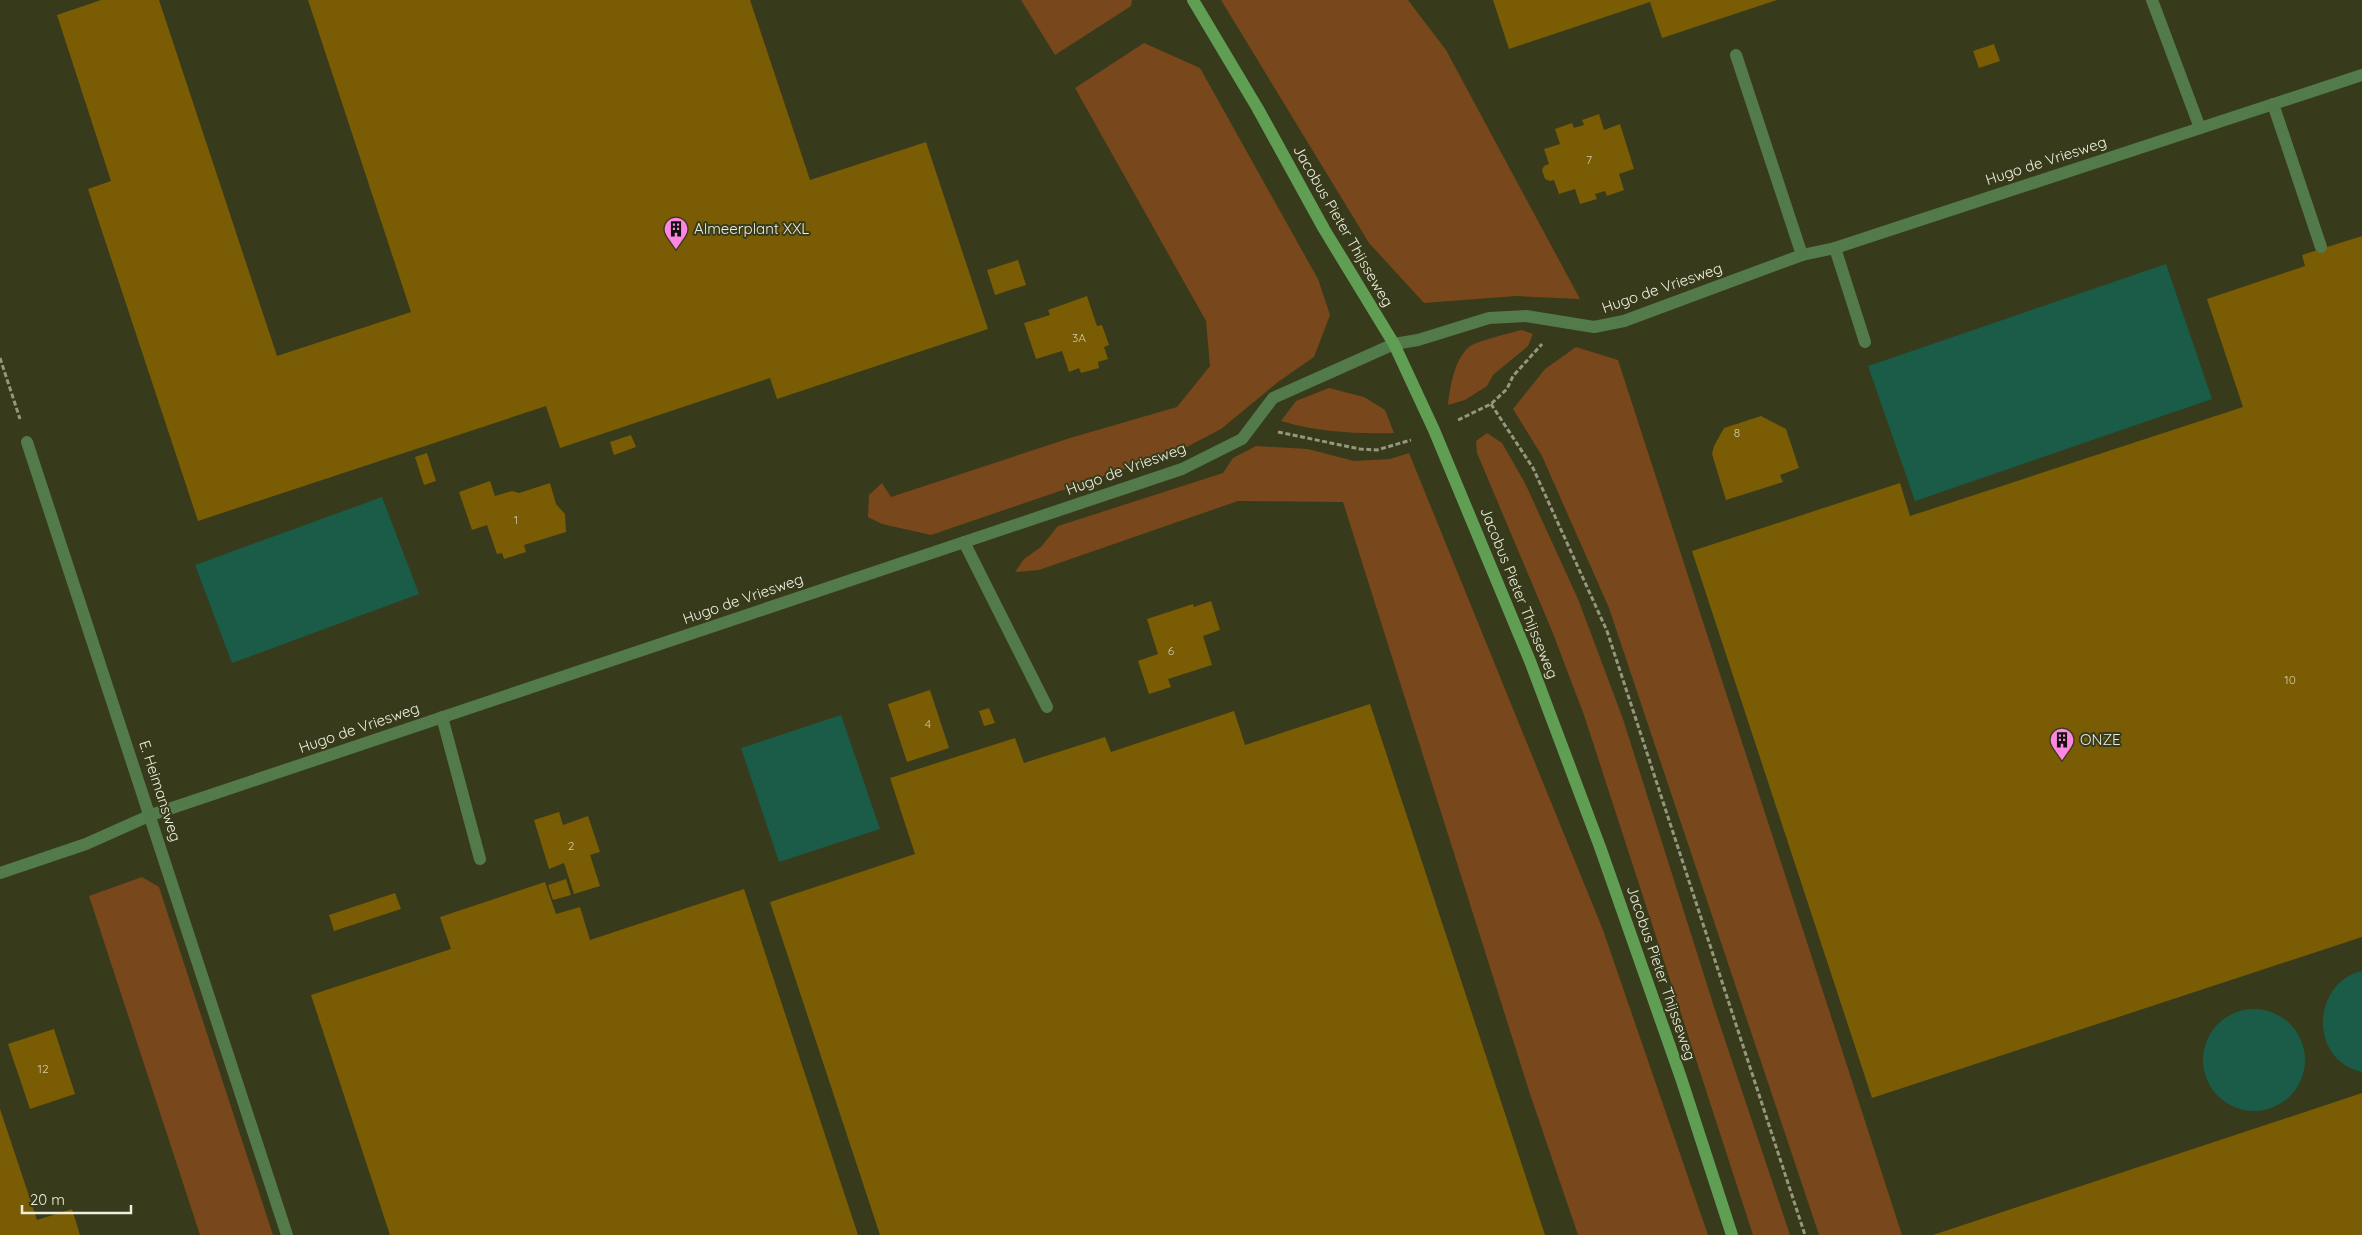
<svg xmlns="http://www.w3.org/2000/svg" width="2362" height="1235" font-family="Quicksand,sans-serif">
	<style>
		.green { fill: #78471b }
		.water { fill: #1a5c47 }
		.building { fill: #7a5c05 }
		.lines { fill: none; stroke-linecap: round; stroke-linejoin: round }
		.path { stroke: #95977f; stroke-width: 3; stroke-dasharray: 5 2.5; stroke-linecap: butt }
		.lane { stroke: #537a4b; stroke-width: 12 }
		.street { stroke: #537a4b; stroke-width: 12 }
		.secondary { stroke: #5f9e53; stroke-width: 12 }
		.labels { text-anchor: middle; stroke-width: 4; stroke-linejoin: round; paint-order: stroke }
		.number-label { font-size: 12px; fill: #d0caa7 }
		.street-label { font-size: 15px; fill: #edefdd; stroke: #373a1b }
		.poi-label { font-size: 15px; fill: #edefdd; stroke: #373a1b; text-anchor: start }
	</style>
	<rect width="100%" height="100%" fill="#373a1b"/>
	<g class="green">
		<path d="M1021 0H1132L1131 6 1055 55Z"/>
		<path d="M1221 0H1408L1446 50 1580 299 1516 296 1424 303 1369 243Z"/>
		<path d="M1144 43 1200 68 1318 279 1330 315 1314 357 1278 382 1221 429 1183 449 931 535 882 524 868 517 869 495 882 483 891 497 1070 438 1177 407 1210 366 1206 321 1075 88Z"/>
		<path d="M1522 330 1533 334 1528 346 1493 375 1487 386 1465 400 1448 405C1450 387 1454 360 1469 347 1476 341 1511 333 1522 330Z"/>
		<path d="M1576 347 1618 360 1902 1235H1819L1609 608 1542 456 1513 409 1545 369Z"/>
		<path d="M1329 388 1364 397 1385 410 1394 433C1356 434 1318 432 1281 421L1296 401Z"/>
		<path d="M1487 433 1502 443 1525 483 1578 599 1623 719 1716 1013 1790 1235H1753L1584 715 1552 631 1477 453 1476 441Z"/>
		<path d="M1256 446 1308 449 1354 461 1390 459 1409 453 1603 930 1708 1235H1578L1530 1094 1343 502 1238 501 1039 570 1015 572 1024 559 1041 547 1058 526 1223 473 1233 458Z"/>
		<path d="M142 877 159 887 273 1235H200L89 896Z"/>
	</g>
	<g class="water">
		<path d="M2166 264 2212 399 1915 501 1868 366Z"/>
		<path d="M382 497 419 594 232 663 195 565Z"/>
		<path d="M841 715 880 829 779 862 741 748Z"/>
		<path d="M2362 971V1072C2309 1061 2311 983 2362 971Z"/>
		<circle cx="2254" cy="1060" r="51"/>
	</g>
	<g class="building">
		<path d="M101 0H159L277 356 411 312 308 0H750L810 180 926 142 988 329 777 399 770 378 560 448 546 406 198 521 88 189 111 181 57 15Z"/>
		<path d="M1493 0H1777L1662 38 1650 2 1509 49Z"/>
		<path d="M1994 44 2000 61 1979 68 1973 51Z"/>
		<path d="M1599 114 1604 130 1620 124 1634 169 1619 174 1624 190 1607 196 1605 191 1595 194 1597 199 1580 204 1575 189 1559 194 1554 180 1550 181 1545 179 1542 170 1544 166 1549 164 1544 149 1560 144 1555 129 1572 123 1574 128 1584 125 1582 120Z"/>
		<path d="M2362 236V937L1872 1098 1692 551 1900 483 1910 516 2243 407 2207 299 2305 266 2302 255Z"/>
		<path d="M1018 260 1026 285 995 295 987 270Z"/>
		<path d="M1087 296 1097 326 1102 325 1109 345 1104 347 1108 359 1098 362 1099 368 1081 373 1079 368 1069 372 1062 351 1036 359 1024 323 1050 315 1048 310Z"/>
		<path d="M1761 416 1786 429 1799 468 1780 475 1783 482 1726 500 1712 454 1714 446 1724 428Z"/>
		<path d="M631 435 636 447 614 455 610 442Z"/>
		<path d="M427 453 436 481 424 485 415 457Z"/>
		<path d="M490 481 495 496 512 491 519 493 550 483 556 504 565 514 566 532 524 545 526 552 504 559 502 553 497 554 487 525 472 530 459 492Z"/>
		<path d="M1211 601 1220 630 1203 636 1212 665 1168 679 1171 687 1149 694 1138 661 1158 654 1147 619 1193 604 1194 607Z"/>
		<path d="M930 690 949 748 907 762 888 704Z"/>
		<path d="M1370 704 1545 1235H880L770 902 915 854 890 778 1015 738 1024 763 1105 737 1111 752 1234 711 1245 745Z"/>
		<path d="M989 708 995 723 984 726 979 711Z"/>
		<path d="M559 812 563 825 588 816 600 852 590 855 600 886 574 894 564 863 549 869 534 820Z"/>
		<path d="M566 879 571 895 553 900 548 885Z"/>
		<path d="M545 882 556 914 580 907 590 940 744 889 858 1235H390L311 995 451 949 440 917Z"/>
		<path d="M395 893 401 909 334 931 329 915Z"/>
		<path d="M54 1029 75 1094 30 1109 8 1044Z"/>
		<path d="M2362 1093V1235H1933Z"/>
		<path d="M0 1109 37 1220 72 1209 80 1235H0Z"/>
	</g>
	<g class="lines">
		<g class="path">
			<path d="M0 358 20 419"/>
			<path d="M1491 404 1533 468 1607 631 1805 1235"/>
			<path d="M1458 420 1491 404 1507 389 1513 376 1542 344"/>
			<path d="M1278 432 1360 449 1377 450 1411 440"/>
		</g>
		<g class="lane">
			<path d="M2152 0 2200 128"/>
			<path d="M1736 55 1802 255"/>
			<path d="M2273 104 2321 247"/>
			<path d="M1835 248 1865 342"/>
		</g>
		<g class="street">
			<path d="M27 442 287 1235"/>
			<path d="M964 542 1047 707"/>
			<path d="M442 717 480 859"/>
			<path d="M0 873 86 844 151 815 1182 469 1242 439 1273 398 1394 344 1418 340 1489 318 1526 316 1594 327 1624 321 1802 255 1835 248 2362 75"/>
		</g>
		<path class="secondary" d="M1193 0 1258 109 1324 229 1394 344 1434 430 1530 661 1600 847 1681 1078 1732 1235"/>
	</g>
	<defs>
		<symbol id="building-pin" viewBox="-11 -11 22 30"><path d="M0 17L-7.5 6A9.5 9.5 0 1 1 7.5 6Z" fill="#fe85e0" stroke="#373a1b"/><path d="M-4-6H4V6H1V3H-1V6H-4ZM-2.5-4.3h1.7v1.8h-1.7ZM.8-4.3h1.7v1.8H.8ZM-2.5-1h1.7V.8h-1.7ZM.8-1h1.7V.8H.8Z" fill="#111"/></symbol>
	</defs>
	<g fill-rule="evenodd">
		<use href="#building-pin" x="662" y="215" width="28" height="38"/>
		<use href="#building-pin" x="2048" y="726" width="28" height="38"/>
	</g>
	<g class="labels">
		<g class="number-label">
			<text x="1589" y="164">7</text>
			<text x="1079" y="342">3A</text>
			<text x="1737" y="437">8</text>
			<text x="516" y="524">1</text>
			<text x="1171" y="655">6</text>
			<text x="2290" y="684">10</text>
			<text x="928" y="728">4</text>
			<text x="571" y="850">2</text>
			<text x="43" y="1073">12</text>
		</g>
		<g class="street-label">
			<text transform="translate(2046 161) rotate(-18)" y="5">Hugo de Vriesweg</text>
			<text transform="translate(1343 226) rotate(60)" y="5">Jacobus Pieter Thijsseweg</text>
			<text transform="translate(1662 288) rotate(-19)" y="5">Hugo de Vriesweg</text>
			<text transform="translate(1126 469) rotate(-20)" y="5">Hugo de Vriesweg</text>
			<text transform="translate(1519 593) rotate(68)" y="5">Jacobus Pieter Thijsseweg</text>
			<text transform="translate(743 599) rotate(-19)" y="5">Hugo de Vriesweg</text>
			<text transform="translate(359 728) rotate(-19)" y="5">Hugo de Vriesweg</text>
			<text transform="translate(160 791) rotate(72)" y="5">E. Heimansweg</text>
			<text transform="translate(1661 973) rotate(71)" y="5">Jacobus Pieter Thijsseweg</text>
		</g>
		<g class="poi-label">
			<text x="694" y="234">Almeerplant XXL</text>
			<text x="2080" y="745">ONZE</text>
		</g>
	</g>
	<path d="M22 1205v8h109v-8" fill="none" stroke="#edefdd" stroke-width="2.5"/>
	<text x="30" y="1205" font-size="15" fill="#edefdd" stroke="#373a1b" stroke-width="4" paint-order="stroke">20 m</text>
</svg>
